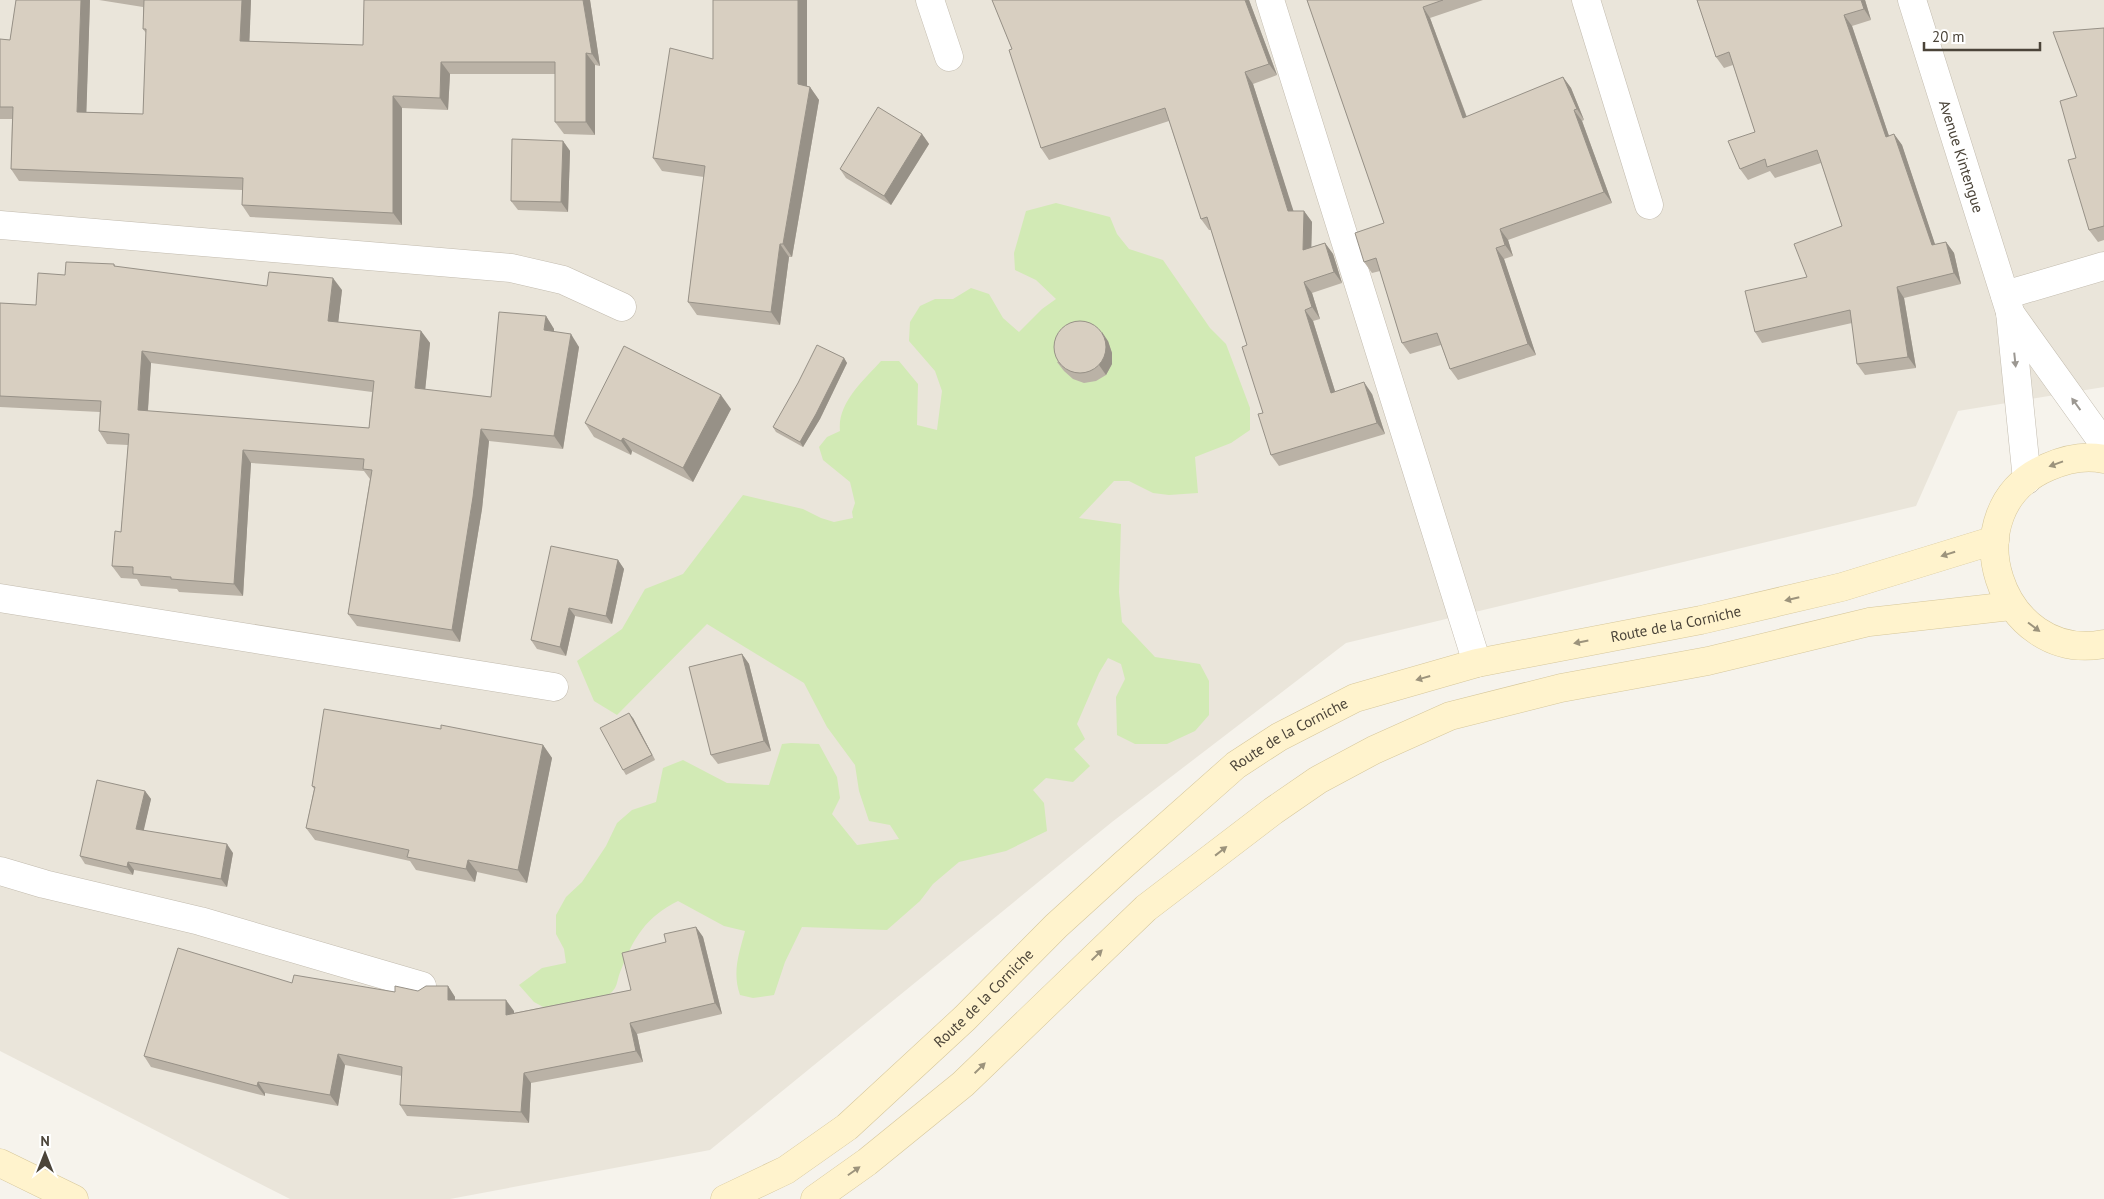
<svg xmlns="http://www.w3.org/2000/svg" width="2104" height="1199" font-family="'PT Sans',sans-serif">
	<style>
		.residential { fill: #eae5da }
		.green { fill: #d2eab5 }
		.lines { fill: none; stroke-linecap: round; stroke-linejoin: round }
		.minor-casing { stroke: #c2bbae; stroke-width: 29 }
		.secondary-casing { stroke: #d6c79b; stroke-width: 29 }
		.minor { stroke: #fff; stroke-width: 28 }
		.secondary { stroke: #fff3cd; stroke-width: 28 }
		.wall { fill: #bab2a6; fill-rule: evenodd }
		.shaded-wall { fill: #979187 }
		.building { fill: #d8cfc1; stroke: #979187; fill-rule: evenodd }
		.oneway { fill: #9c9892 }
		.oneway2 { fill: #9c937c }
		.labels { text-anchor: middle; stroke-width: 4; stroke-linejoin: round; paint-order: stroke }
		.street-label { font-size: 15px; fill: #4b4439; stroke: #fff }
	</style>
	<rect width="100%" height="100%" fill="#f6f3ec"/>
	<path class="residential" d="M0 0H2104V387L1958 411 1916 506 1346 643 1112 822 710 1150 450 1199H290L0 1051Z"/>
	<path class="green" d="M1056 203 1110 217 1117 234 1129 249 1163 260 1210 328 1226 344 1250 408V430L1231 443 1195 457 1198 493 1169 495 1153 493 1129 481H1114L1079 518 1121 524 1119 592 1122 622 1155 657 1200 664 1209 681V715L1195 731 1167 744H1135L1117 735 1116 697 1125 679 1121 664 1108 658 1099 673 1077 724 1085 739 1074 749 1090 766 1073 782 1046 778 1033 790 1044 803 1047 831 1006 851 959 862 933 884 920 901 887 930 802 927 785 962 774 995 753 998 740 995C732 972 739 954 745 931L724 926 678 901C646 917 634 937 621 970 616 981 619 988 607 996 599 1001 559 1006 547 1009L534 1002 519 985 542 968 566 963 564 949 556 934V915L566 897 582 882 606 846 617 823 632 810 656 802 663 768 683 760 727 783 769 785 782 744 791 743 819 744 837 777 840 798 832 814 857 845 899 839 890 825 869 821 859 791 855 765 827 727 804 683 707 624 617 715 594 701 577 661 622 629 645 589 683 574 743 495 803 509 821 518 834 522 853 518 852 512 855 503 850 482 823 460 819 447 827 437 840 431C837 403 864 380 881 361H899L918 384 917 425 937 430 942 391 935 371 909 341 910 322 920 306 935 299H953L971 288 989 294 1003 318 1019 332 1042 309 1056 299 1036 280 1015 270 1014 253 1026 211Z"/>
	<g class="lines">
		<defs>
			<g id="minor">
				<path d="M930 0 949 57"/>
				<path d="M1270 0 1477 663"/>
				<path d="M1586 0 1649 205"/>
				<path id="s1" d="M1912 0 2010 312 2027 480"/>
				<path d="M0 225 511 268 563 280 622 307"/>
				<path d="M2005 295 2104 266"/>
				<path d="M2010 313 2104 444"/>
				<path d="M0 598 554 687"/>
				<path d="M0 871 44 884 200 921 422 986"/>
			</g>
			<g id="secondary">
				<path d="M2104 459C2085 455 2066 459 2048 467 1949 509 1999 664 2104 644"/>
				<path d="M0 1163 74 1199"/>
				<path id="s2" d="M725 1199 786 1170 847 1127 965 1018 1056 926 1122 866 1236 765 1279 737 1355 698 1477 663 1701 620 1842 587 1995 540"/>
				<path d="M815 1199 867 1162 963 1084 1146 908 1273 811 1318 780 1374 750 1450 716 1561 688 1708 661 1869 622 2011 606"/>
			</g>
		</defs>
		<use href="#minor" class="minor-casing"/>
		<use href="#secondary" class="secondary-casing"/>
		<use href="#minor" class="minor"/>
		<use href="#secondary" class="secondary"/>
	</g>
	<g class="wall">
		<path d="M16 0H90L86 112 143 114 146 33 143 29V7L99 0H251L249 41 363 45 364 0H590L600 66 595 65V135L564 134 555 122V74H450L448 110 402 108V225L250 217 242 205V190L19 181 11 169 12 119H0V39L10 40Z"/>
		<path d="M807 0V86L810 87 819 100 792 257H789L780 325 697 315 688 302 704 177 662 171 653 158Z"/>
		<path d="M992 0H1249L1277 75 1253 84 1293 211H1304L1312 222 1311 247 1325 243 1333 254 1342 283 1312 293 1320 319 1313 321 1335 391 1372 394 1385 434 1279 466 1271 455 1263 413 1247 345 1211 230H1209L1201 219 1169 121 1049 160 1041 148 1012 49Z"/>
		<path d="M1307 0H1483L1430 18 1467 117 1563 77 1571 88 1584 120 1582 121 1612 203 1508 240 1513 256 1504 259 1536 355 1458 380 1450 369 1441 345 1410 354 1402 343 1380 271 1372 273 1364 262 1384 223Z"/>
		<path d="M1697 0H1865L1871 20 1852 26 1889 136 1894 134 1902 145 1935 245 1946 242 1954 253 1961 284 1904 298 1916 368 1865 375 1857 364 1852 323 1762 343 1755 332 1807 277 1842 226 1821 163 1775 178 1770 171 1748 180 1740 169 1755 132 1733 65 1724 68 1716 57Z"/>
		<path d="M2104 28V240L2098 242 2089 230 2076 158Z"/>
		<path d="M922 134 929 144 891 205 846 178 840 169Z"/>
		<path d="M563 141 570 151 568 212 518 210 511 201Z"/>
		<path d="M114 264 116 267 267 286 342 290 338 322 421 331 430 343 425 390 491 397 546 316 554 329V332L579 347 563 449 489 441 482 509 460 642 357 626 348 614 370 479 364 471 251 463 243 596 179 592 177 589 141 586 137 579 121 578 112 566 121 532 128 445 107 444 99 431 100 412 0 407V303L36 305 65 275ZM151 363 372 392 369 428 148 411Z"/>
		<path d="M1108 341 1112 353V364L1106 375 1096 381 1084 383 1073 379 1064 371 1057 362Z"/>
		<path d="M844 358 847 363 820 419 803 447 776 432 773 427Z"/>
		<path d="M731 409 693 482 632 451 631 455 594 437 585 423Z"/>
		<path d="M618 560 624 569 612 624 575 616 566 656 537 649 531 640Z"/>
		<path d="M742 654 749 664 771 751 718 764 711 755Z"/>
		<path d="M633 718 655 760 626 775 623 770Z"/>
		<path d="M543 745 552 758 527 883 477 872 475 882 416 870 410 861 315 840 306 828 314 789 312 786Z"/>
		<path d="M145 791 151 799 143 831 233 853 227 887 134 870 133 875 85 864 80 856Z"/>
		<path d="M696 927 703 937 722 1014 637 1034 643 1062 531 1083 529 1123 407 1116 400 1105 402 1076 345 1065 338 1106 265 1093V1096L151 1067 144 1056 292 983 395 992 418 991 448 986 455 997V1000L514 1011V1013L631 990 666 942Z"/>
	</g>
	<g class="shaded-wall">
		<path d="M81 0H90L86 125 77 112Z"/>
		<path d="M242 0H251L249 53 240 41Z"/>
		<path d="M583 0H590L600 66 592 54Z"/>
		<path d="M798 0H807V97L798 84Z"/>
		<path d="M1245 0H1249L1277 75 1269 64Z"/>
		<path d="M1861 0H1865L1871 20 1864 9Z"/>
		<path d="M1423 7 1430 18 1471 129 1463 118Z"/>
		<path d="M1844 15 1852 26 1893 148 1886 137Z"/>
		<path d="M586 53 595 65V135L586 122Z"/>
		<path d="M441 62 450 74 448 110 440 98Z"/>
		<path d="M1245 72 1253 84 1297 222 1288 211Z"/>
		<path d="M1563 77 1571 88 1584 120 1577 109Z"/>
		<path d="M810 87 819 100 792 257 783 244Z"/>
		<path d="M393 96 402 108V225L393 213Z"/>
		<path d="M1574 110 1582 121 1612 203 1604 192Z"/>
		<path d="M922 134 929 144 891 205 884 196Z"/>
		<path d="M1894 134 1902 145 1939 256 1932 245Z"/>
		<path d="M563 141 570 151 568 212 561 202Z"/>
		<path d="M1304 211 1312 222 1311 262 1303 250Z"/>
		<path d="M1500 229 1508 240 1513 256 1505 245Z"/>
		<path d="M1946 242 1954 253 1961 284 1954 273Z"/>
		<path d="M1325 243 1333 254 1342 283 1334 272Z"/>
		<path d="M780 244 789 257 780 325 771 312Z"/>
		<path d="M1496 248 1504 259 1536 355 1528 344Z"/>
		<path d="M333 278 342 290 337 333 328 321Z"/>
		<path d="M1304 282 1312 293 1320 319 1312 307Z"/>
		<path d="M1897 287 1904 298 1916 368 1908 357Z"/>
		<path d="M1305 310 1313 321 1339 404 1331 393Z"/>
		<path d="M546 316 554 329 553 342 544 330Z"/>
		<path d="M421 331 430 343 424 401 415 388Z"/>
		<path d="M1102 332 1108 341 1112 353V364L1106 375 1099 365Z"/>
		<path d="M571 334 579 347 563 449 554 436Z"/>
		<path d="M142 351 151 363 147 422 138 410Z"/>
		<path d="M844 358 847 363 820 419 803 447 800 442Z"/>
		<path d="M1364 382 1372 394 1385 434 1377 423Z"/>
		<path d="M721 395 731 409 693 482 683 468Z"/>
		<path d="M481 429 489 441 482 509 460 642 452 630Z"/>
		<path d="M623 438 632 451 631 455 621 441Z"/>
		<path d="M243 450 251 463 243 596 234 584Z"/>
		<path d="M618 560 624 569 612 624 606 616Z"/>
		<path d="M569 608 575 616 566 656 560 647Z"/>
		<path d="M742 654 749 664 771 751 764 741Z"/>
		<path d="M629 713 633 718 655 760 652 755Z"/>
		<path d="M543 745 552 758 527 883 518 870Z"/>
		<path d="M145 791 151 799 142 838 136 829Z"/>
		<path d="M227 844 233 853 227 887 221 879Z"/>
		<path d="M468 860 477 872 475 882 466 869Z"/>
		<path d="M128 862 134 870 133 875 127 867Z"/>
		<path d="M696 927 703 937 722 1014 715 1003Z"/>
		<path d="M448 986 455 997V1011L448 1000Z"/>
		<path d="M506 1000 514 1011V1025L506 1015Z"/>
		<path d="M630 1023 637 1034 643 1062 636 1051Z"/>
		<path d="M338 1054 345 1065 338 1106 330 1095Z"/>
		<path d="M524 1073 531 1083 529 1123 521 1112Z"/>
		<path d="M258 1082 265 1093V1096L257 1086Z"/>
	</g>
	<g class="building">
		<path d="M16 0H81L77 112 143 114 146 29H143L144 0H242L240 41 363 45 364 0H583L592 54 586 53V122H555V62H441L440 98 393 96V213L242 205 243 178 11 169 13 107H0V39L10 40Z"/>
		<path d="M713 0H798V84L810 87 783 244H780L771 312 688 302 705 166 653 158 670 48 713 59Z"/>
		<path d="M992 0H1245L1269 64 1245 72 1288 211H1304L1303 250 1325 243 1334 272 1304 282 1312 307 1305 310 1331 393 1364 382 1377 423 1271 455 1258 414 1263 413 1242 347 1247 345 1207 217 1201 219 1165 108 1041 148 1009 50 1012 49Z"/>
		<path d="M1307 0H1443L1423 7 1463 118 1563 77 1577 109 1574 110 1604 192 1500 229 1505 245 1496 248 1528 344 1450 369 1437 333 1402 343 1376 258 1364 262 1355 233 1384 223Z"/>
		<path d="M1697 0H1861L1864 9 1844 15 1886 137 1894 134 1932 245 1946 242 1954 273 1897 287 1908 357 1857 364 1850 310 1755 332 1745 291 1807 277 1794 244 1842 226 1817 150 1767 167 1765 159 1740 169 1728 141 1755 132 1729 52 1716 57Z"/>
		<path d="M2104 28V226L2089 230 2068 160 2076 158 2060 101 2077 96 2053 32Z"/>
		<path d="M878 107 922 134 884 196 840 169Z"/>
		<path d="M512 139 563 141 561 202 511 201Z"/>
		<path d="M66 262 114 264V266L267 286 269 272 333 278 328 321 421 331 415 388 491 397 499 312 546 316 544 330 571 334 554 436 481 429 473 497 452 630 348 614 372 470 363 469 364 459 243 450 234 584 171 579V577L133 574V567L112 566 115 531 121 532 129 434 99 431 101 401 0 396V303L36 305 38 273 65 275ZM142 351 374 381 369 428 138 410Z"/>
		<circle cx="1080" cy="347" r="26"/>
		<path d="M817 345 844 358 816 414 800 442 773 427 798 383Z"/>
		<path d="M624 346 721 395 683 468 623 438 621 441 585 423Z"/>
		<path d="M551 546 618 560 606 616 569 608 560 647 531 640Z"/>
		<path d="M742 654 764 741 711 755 689 667Z"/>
		<path d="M324 709 441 729V725L543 745 518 870 468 860 466 869 407 857 409 850 306 828 315 787 312 786Z"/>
		<path d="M629 713 652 755 623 770 600 728Z"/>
		<path d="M97 780 145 791 136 829 227 844 221 879 128 862 127 867 80 856Z"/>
		<path d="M696 927 715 1003 630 1023 636 1051 524 1073 521 1112 400 1105 402 1067 338 1054 330 1095 258 1082 257 1086 144 1056 178 948 292 983 294 975 395 992V986L418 991 426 986H448V1000H506V1015L631 990 622 953 666 942 664 934Z"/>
	</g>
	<defs><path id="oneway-solid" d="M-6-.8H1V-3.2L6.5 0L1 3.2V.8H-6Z" transform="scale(1.25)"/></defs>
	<g class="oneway">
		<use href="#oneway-solid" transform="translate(2015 360) rotate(84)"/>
		<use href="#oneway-solid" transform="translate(2076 404) rotate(-126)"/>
	</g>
	<g class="oneway2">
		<use href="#oneway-solid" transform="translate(2056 464) rotate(160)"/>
		<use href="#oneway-solid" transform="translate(1948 554) rotate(163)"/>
		<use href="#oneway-solid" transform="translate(1792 599) rotate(167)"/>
		<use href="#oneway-solid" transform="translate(2034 627) rotate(37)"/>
		<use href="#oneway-solid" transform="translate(1581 642) rotate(169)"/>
		<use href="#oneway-solid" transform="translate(1423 678) rotate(164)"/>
		<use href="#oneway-solid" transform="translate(1221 851) rotate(-38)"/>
		<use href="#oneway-solid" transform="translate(1097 955) rotate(-44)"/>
		<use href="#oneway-solid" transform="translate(980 1068) rotate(-44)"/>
		<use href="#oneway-solid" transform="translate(854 1171) rotate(-35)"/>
	</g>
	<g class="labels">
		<g class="street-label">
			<text dy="5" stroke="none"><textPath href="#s1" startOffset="164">Avenue Kintengue</textPath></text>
			<text dy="5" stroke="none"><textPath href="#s2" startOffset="1140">Route de la Corniche</textPath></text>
			<text dy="5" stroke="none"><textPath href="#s2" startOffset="735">Route de la Corniche</textPath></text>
			<text dy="5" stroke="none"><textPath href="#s2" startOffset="330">Route de la Corniche</textPath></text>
		</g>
	</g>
	<g transform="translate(45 1154)" stroke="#ffffff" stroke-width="4" paint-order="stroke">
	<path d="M0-4L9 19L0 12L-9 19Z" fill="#4b4439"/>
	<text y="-8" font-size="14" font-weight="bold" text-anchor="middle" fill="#4b4439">N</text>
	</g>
	<path d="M1924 42v8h116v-8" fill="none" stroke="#4b4439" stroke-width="2.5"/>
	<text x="1932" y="42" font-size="15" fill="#4b4439" stroke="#ffffff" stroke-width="4" paint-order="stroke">20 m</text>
</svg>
